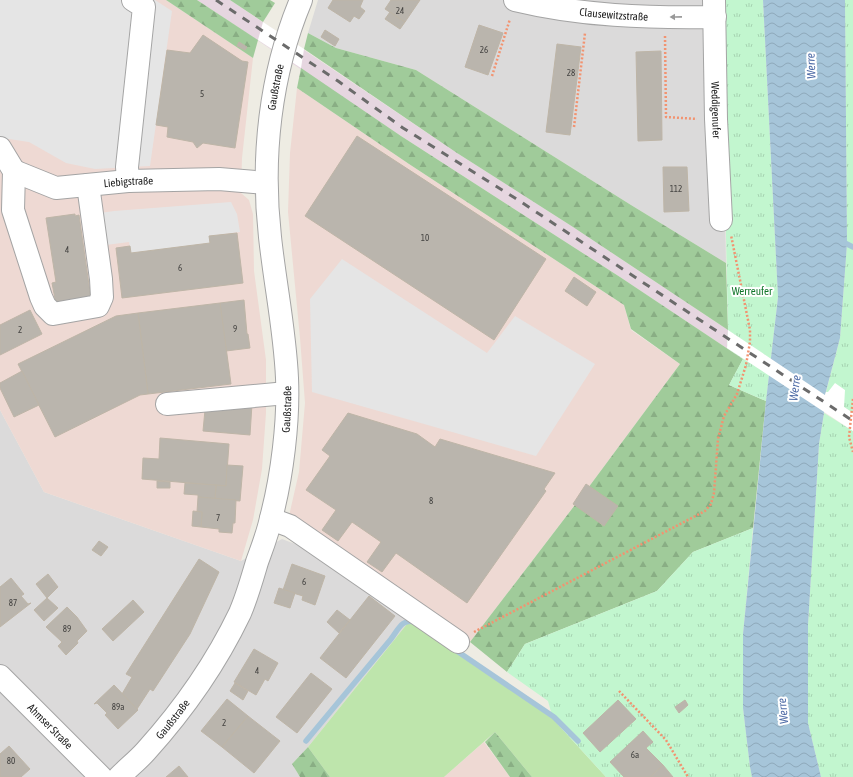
<svg xmlns="http://www.w3.org/2000/svg" width="853" height="777" font-family="'Asap Condensed',sans-serif">
	<style>
		.residential { fill: #dbdada }
		.commercial { fill: #eed9d3 }
		.railway { fill: #e6d6e0 }
		.grass { fill: #bee5ac }
		.forest { fill: url(#forest-firs) }
		.park { fill: url(#park-tufts) }
		.parking { fill: #e5e5e5 }
		.water { fill: url(#water-waves) }
		.pier { fill: #fff }
		.lines { fill: none; stroke-linecap: round; stroke-linejoin: round }
		.stream { stroke: #a6c5d9; stroke-width: 5.5 }
		.building { fill: #bab5ad; stroke: #beb5a7 }
		.minor-casing { stroke: #a4a4a4; stroke-width: 24 }
		.path { stroke: #f29370; stroke-width: 2.5; stroke-dasharray: 2 2; stroke-linecap: butt }
		.minor { stroke: #fff; stroke-width: 22 }
		.rail { stroke: #6b6b6b; stroke-width: 3; stroke-dasharray: 8 8; stroke-linecap: butt }
		.oneway { fill: #999 }
		.labels { text-anchor: middle; stroke-width: 4; stroke-linejoin: round; paint-order: stroke }
		.number-label { font-size: 9px; fill: #444341 }
		.street-label { font-size: 11px; fill: #1d1d1d; stroke: #fff }
		.park-label { font-size: 11px; fill: #11752a; stroke: #fff }
		.water-label { font-size: 12px; font-style: italic; fill: #4f6ca7; stroke: #fff }
	</style>
	<defs>
		<pattern id="forest-firs" width="22" height="20" patternUnits="userSpaceOnUse"><rect width="22" height="20" fill="#a0cb9a"/><path d="M5 1l3.5 6h-7zM16 11l3.5 6h-7z" fill="#89ae84"/></pattern>
		<pattern id="park-tufts" width="24" height="20" patternUnits="userSpaceOnUse"><rect width="24" height="20" fill="#c2f6cf"/><path d="M3 7l-1-3M5 7V3M7 7l1-3M15 17l-1-3M17 17v-4M19 17l1-3" fill="none" stroke="#a6d2b1"/></pattern>
		<pattern id="water-waves" width="16" height="10" patternUnits="userSpaceOnUse"><rect width="16" height="10" fill="#a6c5d9"/><path d="M0 5q4-4 8 0t8 0" fill="none" stroke="#8ea9ba"/></pattern>
	</defs>
	<rect width="100%" height="100%" fill="#eeece3"/>
	<g class="residential">
		<path d="M318 0H721L726 263 631 205 416 70 336 48 308 33Z"/>
		<path d="M0 410 44 492 241 561 282 539 314 551 403 611 407 624 308 747 292 764 300 777H0Z"/>
	</g>
	<g class="commercial">
		<path d="M0 0H166L253 58 242 158 241 193 249 200 253 214 254 271 266 360V413L262 469 253 520 241 561 44 492 0 410Z"/>
		<path d="M297 88 409 164 624 305 631 330 680 364 591 484 470 642 289 516 299 472 305 403 300 338 288 212 290 153Z"/>
		<path d="M484 742 510 777H444Z"/>
	</g>
	<path class="railway" d="M197 0H230L457 153 573 227 770 358 743 359 620 277 401 136Z"/>
	<path class="grass" d="M407 624H417L553 719 606 777H532L495 732 444 777H330L308 747Z"/>
	<g class="forest">
		<path d="M166 0H197L258 40 253 58Z"/>
		<path d="M230 0H270L275 3 263 22Z"/>
		<path d="M308 33 336 48 416 70 631 205 726 263 728 330 573 227 457 153 304 49Z"/>
		<path d="M301 68 401 136 620 277 743 359 729 385 766 401 753 528 693 552 657 591 525 644 507 672 470 642 591 484 680 364 631 329 624 305 409 164 297 88Z"/>
		<path d="M495 732 532 777H510L485 742Z"/>
		<path d="M308 747 330 777H300L292 764Z"/>
	</g>
	<g class="park">
		<path d="M721 0H763L778 297 766 401 729 385 743 359 727 348 728 330Z"/>
		<path d="M845 0H853V413L844 407 828 392H826L840 338 847 244Z"/>
		<path d="M824 413 853 431V777H821L808 723V625L819 444Z"/>
		<path d="M753 528 743 634V708L750 767 752 777H606L553 719 548 701 507 672 525 644 657 591 693 552Z"/>
	</g>
	<g class="parking">
		<path d="M0 0H155L172 11 150 166 95 169 66 163 29 142 9 139 0 143Z"/>
		<path d="M231 202 237 214 240 232 209 236 210 243 131 253 129 242 106 245 100 213 114 211Z"/>
		<path d="M342 259 487 353 515 316 595 364 536 456 312 392 310 299Z"/>
	</g>
	<path class="water" d="M763 0H845L847 244 840 338 825 395 824 413 819 444 808 625V723L821 777H752L750 767 743 708V634L766 401 778 297Z"/>
	<g class="pier">
		<path d="M263 22 304 49 301 68 258 40Z"/>
		<path d="M728 330 825 395 826 392H828L835 383 845 390 844 407 853 413V431L727 348Z"/>
	</g>
	<g class="lines">
		<g class="stream">
			<path d="M841 241 853 247"/>
			<path d="M454 649 554 717 578 741"/>
			<path d="M306 741 391 639C398 630 402 618 415 622"/>
		</g>
	</g>
	<g class="building">
		<path d="M333 0H363L360 7 365 11 359 19 354 16 350 22 328 8Z"/>
		<path d="M391 0H420L405 22 385 9Z"/>
		<path d="M390 12 405 22 400 29 385 19Z"/>
		<path d="M479 25 503 33 488 75 465 67Z"/>
		<path d="M325 30 339 39 335 46 321 37Z"/>
		<path d="M203 35 242 61 248 62 235 148 203 143 197 148 193 142 167 137 168 127 156 125 167 50 190 53Z"/>
		<path d="M239 42 247 47 245 50 237 46Z"/>
		<path d="M557 44 581 47 570 135 546 132Z"/>
		<path d="M661 51 662 140 638 141 636 52Z"/>
		<path d="M357 136 546 259 494 340 305 216Z"/>
		<path d="M663 167H687L689 211 664 212Z"/>
		<path d="M75 214V216L79 215 91 299 56 304 52 283 56 282 46 218Z"/>
		<path d="M237 233 243 283 122 298 116 248 130 246 131 253 210 243 209 236Z"/>
		<path d="M574 277 596 292 587 306 565 291Z"/>
		<path d="M244 300 247 334H248L250 348 226 351 220 303Z"/>
		<path d="M220 303 231 384 148 394 138 313Z"/>
		<path d="M30 310 42 334 0 355V325Z"/>
		<path d="M138 313 148 394 140 395 55 437 18 364 116 316Z"/>
		<path d="M22 371 39 405 14 417 0 388V383Z"/>
		<path d="M252 404 250 435 203 431 205 410Z"/>
		<path d="M348 413 417 434 435 447 440 439 555 473 544 489 546 491 467 603 396 553 382 572 367 562 381 542 352 522 338 541 322 530 336 510 306 490 330 456 322 450Z"/>
		<path d="M160 438 229 444 226 486 142 479 143 458 159 459Z"/>
		<path d="M227 465 243 466 240 501 215 499 216 485 226 486Z"/>
		<path d="M157 481 170 482V488H157Z"/>
		<path d="M185 483 216 485 215 499 198 497V495L184 494Z"/>
		<path d="M586 484 618 506 604 526 573 504Z"/>
		<path d="M198 497 236 500 235 523H233L232 533 219 532V529L201 527 202 512H197Z"/>
		<path d="M193 511 202 512 201 527 192 526Z"/>
		<path d="M99 541 108 547 101 556 92 550Z"/>
		<path d="M199 559 219 572 190 634 153 691 150 689 137 709 122 694 132 677 126 674Z"/>
		<path d="M292 564 325 576 315 605 302 600 303 596 283 590Z"/>
		<path d="M48 574 58 587 47 598 36 584Z"/>
		<path d="M11 578 24 594 21 596 28 604 31 603 0 627V587Z"/>
		<path d="M279 588 295 593 290 608 274 603Z"/>
		<path d="M369 596 395 616 346 678 320 658Z"/>
		<path d="M47 598 58 608 44 621 34 610Z"/>
		<path d="M133 600 144 612 113 641 102 629Z"/>
		<path d="M67 607 77 617 87 631 77 641 78 643 66 655 58 646 62 642 46 627Z"/>
		<path d="M337 610 350 620 339 633 327 622Z"/>
		<path d="M254 649 278 663 268 681 265 679 256 695 234 682Z"/>
		<path d="M311 673 332 689 297 733 276 717Z"/>
		<path d="M235 683 248 691 243 700 230 691Z"/>
		<path d="M114 685 138 710 118 729 105 715 107 713 97 703 94 704Z"/>
		<path d="M227 699 248 716 222 747 201 731Z"/>
		<path d="M618 700 636 719 600 752 583 733Z"/>
		<path d="M685 700 688 705 679 713 675 707Z"/>
		<path d="M248 716 280 741 254 773 222 747Z"/>
		<path d="M643 731 653 742 646 748 663 765 650 777H624L610 762Z"/>
		<path d="M9 746 30 769 21 777H0V754Z"/>
		<path d="M663 765 673 777H650Z"/>
		<path d="M179 766 188 777H166Z"/>
	</g>
	<g class="lines">
		<defs>
			<g id="minor">
				<path id="s1" d="M515 0C581 16 647 18 715 17"/>
				<path id="s2" d="M714 0 716 119 721 220"/>
				<path d="M0 148 14 171 13 210 41 297 45 306 53 314 98 306 102 297 101 279 88 185"/>
				<path id="s3" d="M14 171 56 188 128 181 219 179 266 183"/>
				<path d="M128 181 127 167 144 7 133 0"/>
				<path d="M167 404 287 393"/>
				<path d="M271 519 290 526 458 642"/>
				<path id="s4" d="M0 676 101 777"/>
				<path id="s5" d="M119 777C128 768 138 760 146 751 183 710 216 663 240 613 247 597 252 579 257 562 262 548 268 533 271 518 282 477 289 421 287 378 285 331 275 284 270 237 261 158 270 74 301 0"/>
			</g>
		</defs>
		<use href="#minor" class="minor-casing"/>
		<g class="path">
			<path d="M665 36 666 117 697 119"/>
			<path d="M492 76 510 19"/>
			<path d="M574 127 585 33"/>
			<path d="M853 399 849 437 853 452"/>
			<path d="M474 632 705 511 711 504 714 493 718 439 724 416 737 394 746 365 750 342V330L731 235"/>
			<path d="M619 691 666 740 688 777"/>
		</g>
		<use href="#minor" class="minor"/>
		<path class="rail" d="M216 0 338 81 403 128 515 198 853 421"/>
	</g>
	<defs><path id="oneway-solid" d="M-6-.8H1V-3.2L6.5 0L1 3.2V.8H-6Z"/></defs>
	<use class="oneway" href="#oneway-solid" transform="translate(676 17) rotate(179)"/>
	<g class="labels">
		<g class="number-label">
			<text x="400" y="14">24</text>
			<text x="484" y="53">26</text>
			<text x="571" y="76">28</text>
			<text x="202" y="97">5</text>
			<text x="676" y="192">112</text>
			<text x="425" y="241">10</text>
			<text x="67" y="253">4</text>
			<text x="180" y="271">6</text>
			<text x="235" y="332">9</text>
			<text x="20" y="333">2</text>
			<text x="431" y="504">8</text>
			<text x="218" y="521">7</text>
			<text x="304" y="585">6</text>
			<text x="13" y="606">87</text>
			<text x="67" y="632">89</text>
			<text x="257" y="674">4</text>
			<text x="118" y="710">89a</text>
			<text x="224" y="726">2</text>
			<text x="635" y="758">6a</text>
			<text x="11" y="764">80</text>
		</g>
		<g class="street-label">
			<text dy="4" stroke="none"><textPath href="#s1" startOffset="100">Clausewitzstraße</textPath></text>
			<text dy="4" stroke="none"><textPath href="#s5" startOffset="739">Gaußstraße</textPath></text>
			<text dy="4" stroke="none"><textPath href="#s2" startOffset="110">Weddigenufer</textPath></text>
			<text dy="4" stroke="none"><textPath href="#s3" startOffset="118">Liebigstraße</textPath></text>
			<text dy="4" stroke="none"><textPath href="#s5" startOffset="415">Gaußstraße</textPath></text>
			<text dy="4" stroke="none"><textPath href="#s5" startOffset="79">Gaußstraße</textPath></text>
			<text dy="4" stroke="none"><textPath href="#s4" startOffset="71">Ahmser Straße</textPath></text>
		</g>
		<g class="park-label">
			<text x="752" y="295">Werreufer</text>
		</g>
		<g class="water-label">
			<text transform="translate(811 66) rotate(-92)" y="4">Werre</text>
			<text transform="translate(795 388) rotate(-82)" y="4">Werre</text>
			<text transform="translate(783 711) rotate(-96)" y="4">Werre</text>
		</g>
	</g>
</svg>
